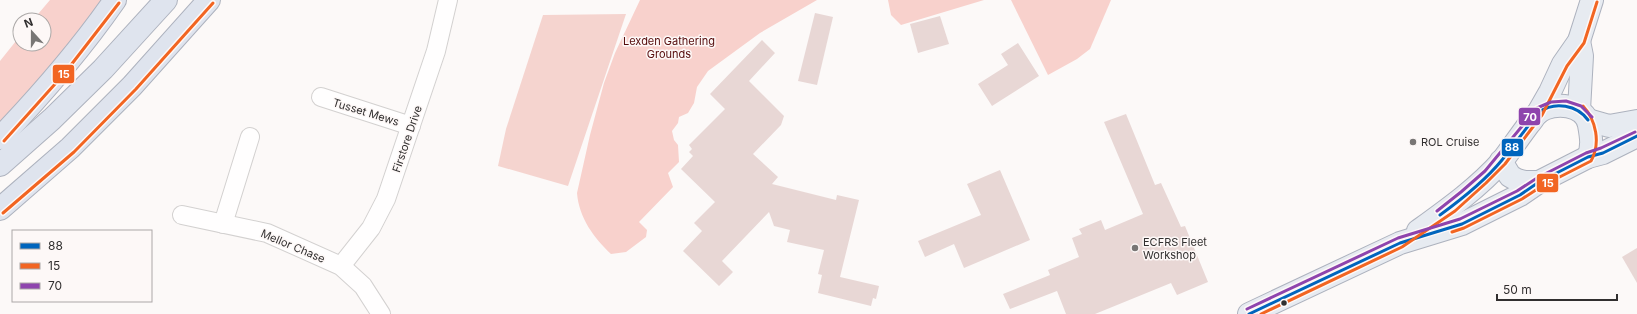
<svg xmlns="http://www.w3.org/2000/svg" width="1637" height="314" font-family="Inter,sans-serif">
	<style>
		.green { fill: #f5d4cf }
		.forest { fill: #f8d1cc }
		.building { fill: #e8d7d5 }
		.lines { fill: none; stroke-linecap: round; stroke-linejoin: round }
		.minor-casing { stroke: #d3d1d0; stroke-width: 20 }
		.primary-casing { stroke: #adb2be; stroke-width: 24 }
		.trunk-casing { stroke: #adb2be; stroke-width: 24 }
		.minor { stroke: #fffefe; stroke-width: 18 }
		.primary { stroke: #e7ebf1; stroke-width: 22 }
		.trunk { stroke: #dfe4ee; stroke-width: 22 }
		.bus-1-casing { stroke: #fdf8f7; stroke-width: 6 }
		.bus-2-casing { stroke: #fdf8f7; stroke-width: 6 }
		.bus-3-casing { stroke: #fdf8f7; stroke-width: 6 }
		.bus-1 { stroke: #0065bd; stroke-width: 3 }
		.bus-2 { stroke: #f26522; stroke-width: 3 }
		.bus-3 { stroke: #8e44ad; stroke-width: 3 }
		.poi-dot { fill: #787675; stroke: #fdf8f7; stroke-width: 1.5 }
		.bus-dot { fill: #312f2f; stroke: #fdf8f7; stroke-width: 1.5 }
		.labels { text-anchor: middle; stroke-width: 3; stroke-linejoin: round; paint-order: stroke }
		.park-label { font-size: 11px; fill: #550b0b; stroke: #fdf8f7 }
		.street-label { font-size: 11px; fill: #312f2f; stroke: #fdf8f7 }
		.poi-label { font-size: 11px; fill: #312f2f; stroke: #fdf8f7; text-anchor: start }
		.line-badge { stroke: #fdf8f7; stroke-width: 1.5 }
		.badge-label { font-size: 11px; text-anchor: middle; font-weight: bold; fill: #fff }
	</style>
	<rect width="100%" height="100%" fill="#fcf9f8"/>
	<path class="green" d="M626 14 568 186 498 166 506 129 543 15Z"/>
	<g class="forest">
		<path d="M50 0H112L0 123V61L20 36V44H44V20H33Z"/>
		<path d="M640 0H817L760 33 708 71 697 87 694 103 688 113 679 117 678 123 672 131 674 140 678 145 679 162 668 173 673 187 639 222 647 230 646 237 626 252 611 254C594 238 579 218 577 193L590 135 604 83 615 53Z"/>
		<path d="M888 0H984L901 25 891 15Z"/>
		<path d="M1011 0H1111L1090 49 1077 59 1048 75Z"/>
	</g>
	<g class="building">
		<path d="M815 13 833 17 817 85 798 81Z"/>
		<path d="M940 16 949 44 918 53 910 24Z"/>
		<path d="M762 40 775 53 749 81 784 116 781 125 753 154 778 177 772 184 836 200 837 195 859 200 840 277 879 286 876 299 873 298 871 306 818 293 822 275 818 274 824 250 787 242 790 230 774 226 769 212 722 261 733 272 719 286 683 251 702 231 694 223 715 202 681 169 693 156 689 152 692 149 689 145 725 109 710 94Z"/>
		<path d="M1018 43 1039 76 992 106 978 84 1008 65 1001 54Z"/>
		<path d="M1126 114 1155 185 1161 183 1181 227 1185 226 1208 282 1177 295 1171 283 1095 314H1066L1057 291 1010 309 1003 294 1050 275 1048 270 1079 257 1072 238 1082 234 1079 229 1101 220 1105 230 1143 214 1104 122Z"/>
		<path d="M1000 170 1030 240 964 268 954 244 925 257 918 241 981 215 967 184Z"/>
		<path d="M1637 248V283L1622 257Z"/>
	</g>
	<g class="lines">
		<defs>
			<g id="minor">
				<path d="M321 97 411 126"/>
				<path d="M182 215 267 233 341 266 363 286 381 314"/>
				<path d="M223 224 250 137"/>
				<path d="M341 266 371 228 386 199 436 51 448 0"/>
			</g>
			<g id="primary">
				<path d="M1579 41 1582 56 1579 110"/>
				<path d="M1538 113 1550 92 1563 64 1579 41 1592 0"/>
				<path d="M1588 120 1609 126 1637 121"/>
				<path d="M1501 161 1510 176 1517 180 1525 182H1539L1588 157 1603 153 1637 136"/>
				<path d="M1418 231C1447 210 1478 188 1502 161 1511 149 1520 136 1529 124 1532 121 1535 115 1539 112 1554 101 1585 104 1589 125 1591 136 1593 147 1588 157"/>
				<path d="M1249 314 1400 243 1462 224 1520 195 1539 182"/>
			</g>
			<g id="trunk">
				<path d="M0 138C41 95 81 49 115 0"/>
				<path d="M0 165 52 119 103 69 166 0"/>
				<path d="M0 209 70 148 132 86 209 0"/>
			</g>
		</defs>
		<use href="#minor" class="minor-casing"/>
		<use href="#primary" class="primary-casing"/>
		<use href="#trunk" class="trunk-casing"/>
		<use href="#minor" class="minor"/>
		<use href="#primary" class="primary"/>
		<use href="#trunk" class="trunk"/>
		<defs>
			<g id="bus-1">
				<path d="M1440 215C1462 199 1484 182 1502 160 1511 149 1519 138 1528 126 1531 122 1534 115 1539 112 1555 101 1577 105 1588 120"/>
				<path d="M1249 314 1400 243 1462 224 1520 195 1539 182 1588 157 1603 153 1637 136"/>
			</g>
			<g id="bus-2">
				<path d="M4 141 64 74 119 3"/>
				<path d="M3 213 74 152 136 89 213 3"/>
				<path d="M1452 232 1464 228 1522 199 1542 186 1591 161C1601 143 1596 120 1583 106"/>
				<path d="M1261 314 1402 247 1455 211 1486 183 1505 164 1542 115 1567 66 1584 43 1597 2"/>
			</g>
			<g id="bus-3">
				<path d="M1437 211 1461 192 1485 171 1537 108 1551 102 1566 101 1581 106 1592 117"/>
				<path d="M1247 309 1398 238 1460 219 1517 191 1537 178 1586 153 1601 148 1635 132"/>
			</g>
		</defs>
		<use href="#bus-1" class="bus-1-casing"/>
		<use href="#bus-2" class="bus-2-casing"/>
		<use href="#bus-3" class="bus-3-casing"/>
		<use href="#bus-1" class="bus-1"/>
		<use href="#bus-2" class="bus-2"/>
		<use href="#bus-3" class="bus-3"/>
	</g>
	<g class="poi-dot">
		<circle cx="1413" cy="142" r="4"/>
		<circle cx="1135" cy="248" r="4"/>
	</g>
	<circle class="bus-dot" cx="1284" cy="303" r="3.5"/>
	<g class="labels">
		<g class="park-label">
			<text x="669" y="45">Lexden Gathering<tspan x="669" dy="13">Grounds</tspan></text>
		</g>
		<g class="street-label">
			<text transform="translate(366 112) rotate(17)" y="4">Tusset Mews</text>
			<text transform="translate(407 139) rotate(-71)" y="4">Firstore Drive</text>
			<text transform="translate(293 246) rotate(23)" y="4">Mellor Chase</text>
		</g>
		<g class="poi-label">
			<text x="1421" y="146">ROL Cruise</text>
			<text x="1143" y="246">ECFRS Fleet<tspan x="1143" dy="13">Workshop</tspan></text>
		</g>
	</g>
	<g class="line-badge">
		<rect x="52" y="64" width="23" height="20" rx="4" fill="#f26522"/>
		<rect x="1518" y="107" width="23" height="19" rx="4" fill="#8e44ad"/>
		<rect x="1501" y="138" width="23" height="19" rx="4" fill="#0065bd"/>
		<rect x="1536" y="173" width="23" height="20" rx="4" fill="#f26522"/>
	</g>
	<g class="badge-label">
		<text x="64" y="78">15</text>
		<text x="1530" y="121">70</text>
		<text x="1512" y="151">88</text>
		<text x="1548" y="187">15</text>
	</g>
	<rect x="12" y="230" width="140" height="72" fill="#fdf8f7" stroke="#aba8a7"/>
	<rect x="20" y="243" width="20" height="6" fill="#0065bd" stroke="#aba8a7"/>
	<text x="48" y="250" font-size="12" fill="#312f2f">88</text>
	<rect x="20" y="263" width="20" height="6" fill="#f26522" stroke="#aba8a7"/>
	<text x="48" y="270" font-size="12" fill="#312f2f">15</text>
	<rect x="20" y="283" width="20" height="6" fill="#8e44ad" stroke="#aba8a7"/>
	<text x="48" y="290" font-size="12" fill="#312f2f">70</text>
	<g transform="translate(32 32) rotate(339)"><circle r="19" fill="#fdf8f7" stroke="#aba8a7"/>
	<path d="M0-3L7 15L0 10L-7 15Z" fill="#787675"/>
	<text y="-6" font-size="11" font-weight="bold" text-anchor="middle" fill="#312f2f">N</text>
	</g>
	<path d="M1497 294v6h120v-6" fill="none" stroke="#312f2f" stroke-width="2"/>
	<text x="1503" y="294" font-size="12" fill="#312f2f" stroke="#fdf8f7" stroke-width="3" paint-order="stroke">50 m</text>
</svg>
